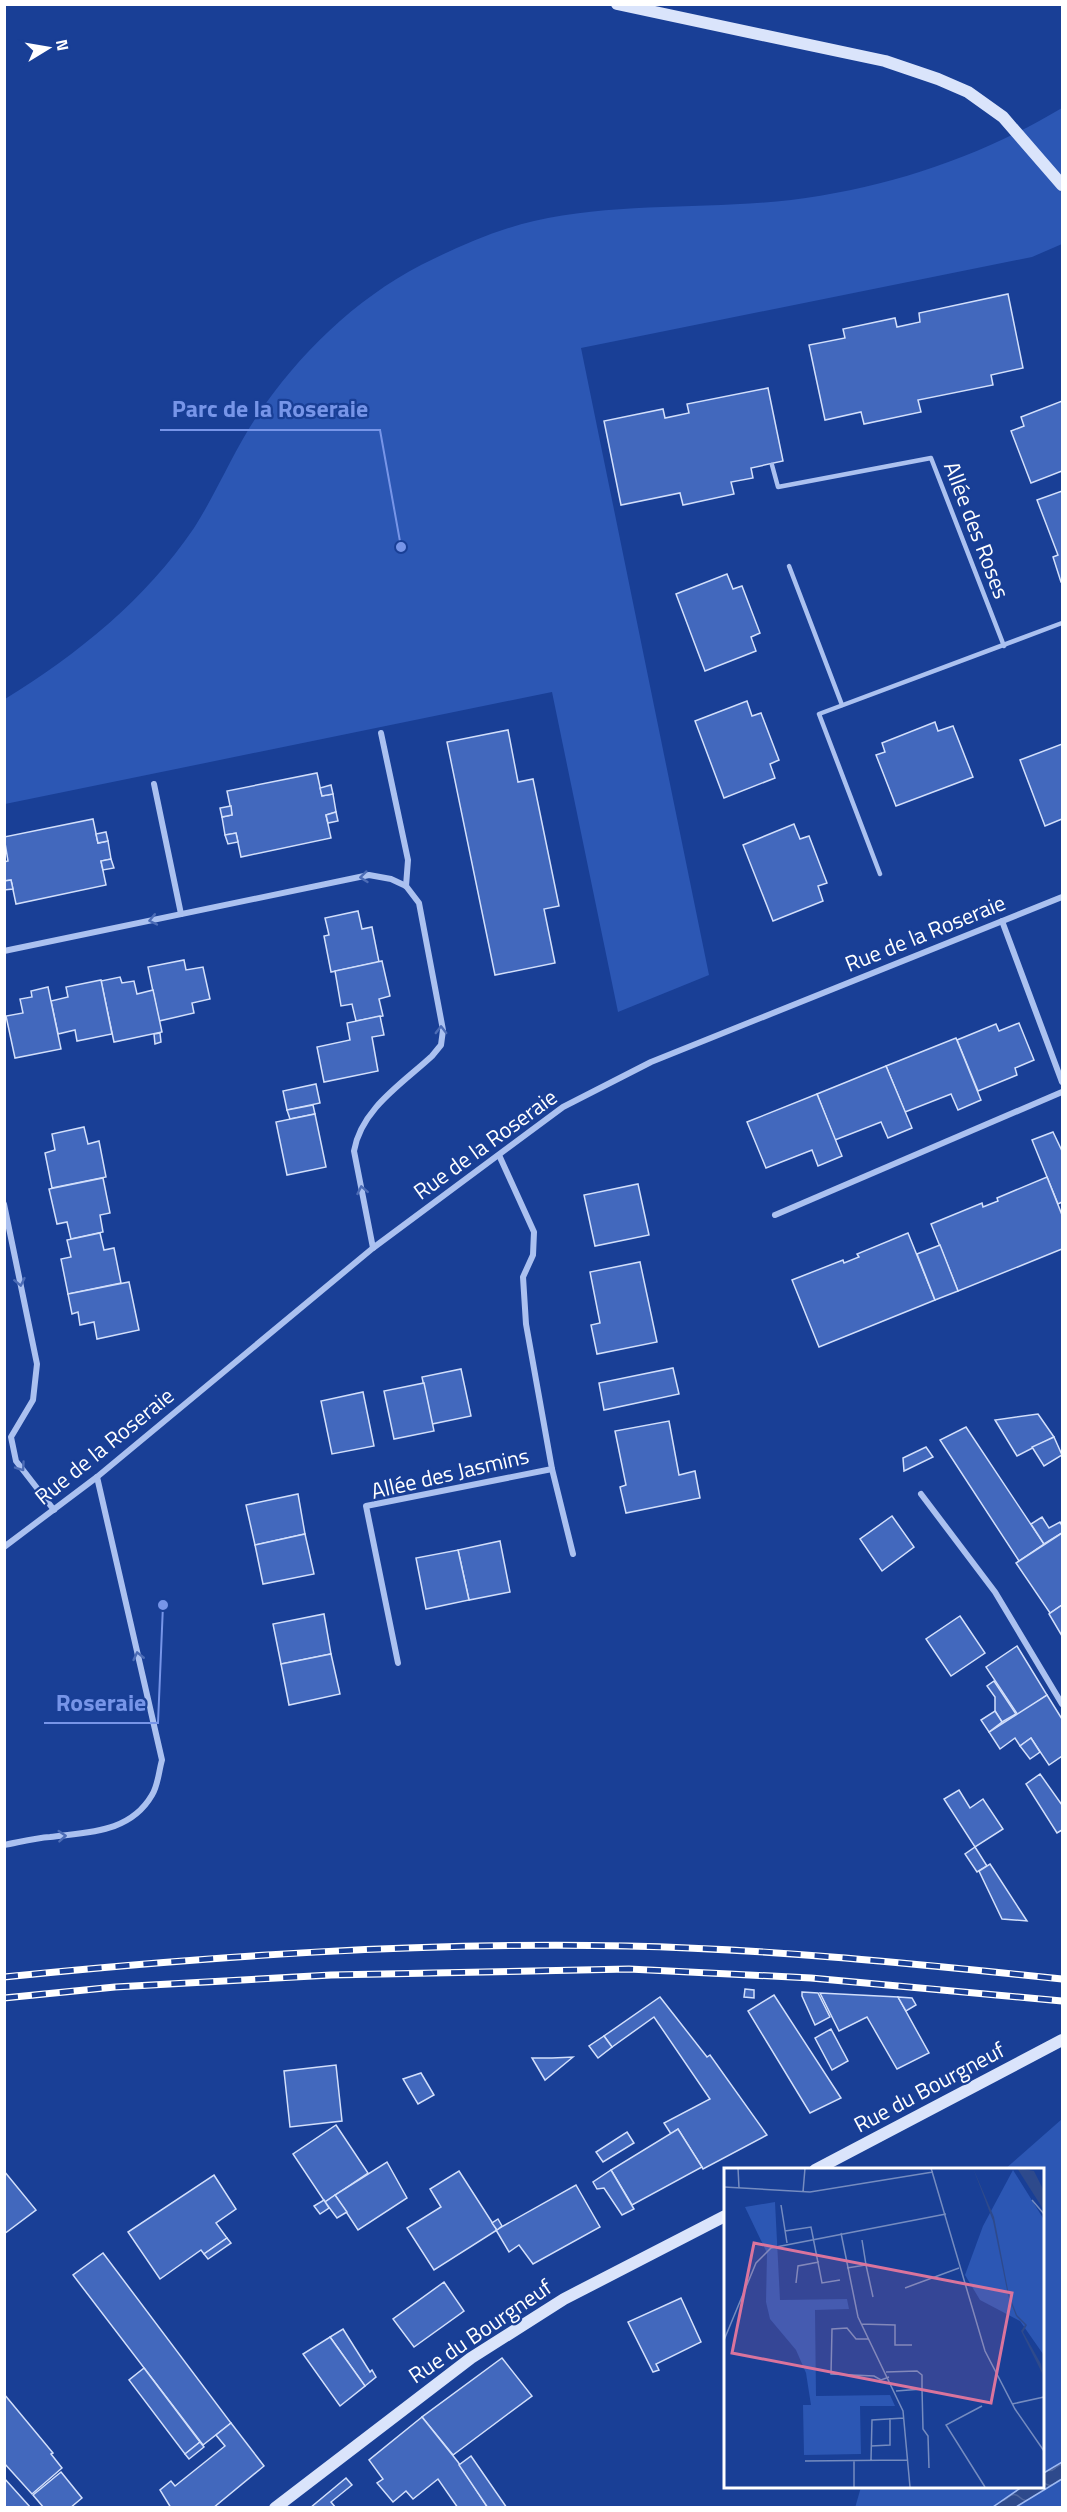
<svg xmlns="http://www.w3.org/2000/svg" width="1067" height="2512" font-family="'Titillium Web',sans-serif">
	<style>
		.park { fill: #2c57b4 }
		.water { fill: url(#water-waves); stroke: #9ebaf3; stroke-width: 1.5 }
		.building { fill: #4268bd; stroke: #d2dffb; stroke-width: 1.5 }
		.lines { fill: none; stroke-linecap: round; stroke-linejoin: round }
		.lane { stroke: #abc1f0; stroke-width: 4.5 }
		.street { stroke: #abc1f0; stroke-width: 6 }
		.secondary { stroke: #dae4fb; stroke-width: 12 }
		.rail-casing { stroke: #fff; stroke-width: 7 }
		.rail { stroke: #193f96; stroke-width: 4.5; stroke-dasharray: 14; stroke-linecap: butt }
		.oneway { stroke: #4c6cb6 }
		.labels { text-anchor: middle; stroke-width: 4.5; stroke-linejoin: round; paint-order: stroke }
		.street-label { font-size: 22px; fill: #fff; stroke: #193f96 }
		.inset-road { fill: none; stroke: #758cc0; stroke-width: 1.5 }
		.view { fill: #da749d; fill-opacity: 0.15; stroke: #da749d; stroke-width: 3 }
		.inset-edge { fill: none; stroke: #fff; stroke-width: 3 }
		.leader { fill: none; stroke: #7795e8; stroke-width: 2 }
		.callout-dot { fill: #7795e8; stroke: #193f96; stroke-width: 2 }
		.callout-label { font-size: 24px; text-anchor: middle; font-weight: bold; fill: #7795e8; stroke: #193f96; stroke-width: 4.5; stroke-linejoin: round; paint-order: stroke }
	</style>
	<defs>
		<pattern id="water-waves" width="16" height="10" patternUnits="userSpaceOnUse" patternTransform="scale(1.5)"><rect width="16" height="10" fill="#2e4a8c"/><path d="M0 5q4-4 8 0t8 0" fill="none" stroke="#4d659d"/></pattern>
	</defs>
	<rect width="100%" height="100%" fill="#193f96"/>
	<g class="park">
		<path d="M1062 108V244L1032 257 581 348 709 975 618 1012 552 692 5 804V699C78 654 145 600 194 528 217 492 233 452 257 416 299 354 354 300 421 265 457 247 495 230 534 221 618 202 706 210 791 200 887 188 978 158 1062 108Z"/>
		<path d="M1062 2119V2507L855 2508 861 2487 1042 2486V2170H1004Z"/>
	</g>
	<path class="water" d="M1062 2462V2479L1016 2507H993L1022 2487 1042 2486V2474Z"/>
	<g class="building">
		<path d="M1008 294 1023 368 991 375 993 385 918 400 921 412 864 424 861 412 825 420 809 345 845 338 843 329 895 318 897 327 920 322 919 313Z"/>
		<path d="M768 388 783 461 751 468 753 478 731 482 734 494 683 505 680 493 621 505 604 421 663 409 665 418 689 413 687 404Z"/>
		<path d="M1062 401V471L1031 483 1011 431 1024 426 1021 417Z"/>
		<path d="M1062 491V582H1061L1053 557 1058 555 1037 500Z"/>
		<path d="M727 574 733 589 742 586 760 633 751 637 756 651 705 671 676 594Z"/>
		<path d="M747 701 752 716 761 713 779 760 770 764 775 778 724 798 695 721Z"/>
		<path d="M935 722 938 731 953 726 973 777 896 806 876 755 885 752 882 743Z"/>
		<path d="M508 730 518 782 533 779 559 906 544 909 555 963 495 975 447 742Z"/>
		<path d="M1062 744V819L1045 826 1020 760Z"/>
		<path d="M317 773 322 796 333 794 336 812 326 815 331 838 241 857 236 833 225 835 222 817 232 815 227 791Z"/>
		<path d="M331 785 333 794 322 796 320 788Z"/>
		<path d="M231 806 232 815 222 817 220 808Z"/>
		<path d="M336 812 338 821 328 823 326 815Z"/>
		<path d="M93 819 98 843 108 841 111 859 101 861 106 885 16 904 11 880 4 881V862L8 861 4 837Z"/>
		<path d="M794 824 800 839 809 836 827 883 818 886 823 901 773 921 743 845Z"/>
		<path d="M106 832 108 841 98 843 96 834Z"/>
		<path d="M236 833 238 842 228 844 225 835Z"/>
		<path d="M111 859 114 868 103 870 101 861Z"/>
		<path d="M11 880 13 889 4 890V881Z"/>
		<path d="M358 911 362 929 372 927 379 962 331 972 324 936 329 935 325 918Z"/>
		<path d="M184 960 186 970 203 967 210 999 192 1003 194 1013 159 1021 148 967Z"/>
		<path d="M382 961 390 996 379 999 383 1016 356 1021 352 1004 341 1006 335 971Z"/>
		<path d="M120 977 122 983 134 981 137 994 153 990 162 1032 114 1042 101 981Z"/>
		<path d="M101 980 112 1034 77 1041 75 1030 58 1034 51 1001 68 997 66 987Z"/>
		<path d="M48 987 61 1049 15 1058 6 1016 23 1013 20 999 32 997 31 991Z"/>
		<path d="M380 1016 384 1035 372 1037 378 1071 324 1082 317 1047 350 1040 347 1023Z"/>
		<path d="M1019 1023 1034 1060 1015 1068 1017 1075 978 1091 957 1040 996 1024 999 1031Z"/>
		<path d="M160 1033 161 1042 155 1044 154 1034Z"/>
		<path d="M956 1038 981 1100 958 1110 951 1094 905 1112 886 1066Z"/>
		<path d="M886 1066 912 1128 888 1138 881 1122 835 1140 817 1094Z"/>
		<path d="M316 1084 320 1103 287 1110 283 1091Z"/>
		<path d="M817 1094 842 1156 818 1166 812 1150 766 1168 747 1122Z"/>
		<path d="M313 1105 315 1114 290 1119 287 1110Z"/>
		<path d="M315 1114 326 1167 287 1175 276 1122Z"/>
		<path d="M84 1127 88 1144 99 1141 106 1177 52 1188 45 1153 55 1150 52 1134Z"/>
		<path d="M1053 1132 1062 1151V1202L1058 1204 1032 1140Z"/>
		<path d="M1047 1177 1062 1215V1249L958 1291 931 1224 982 1203 983 1207 998 1201 997 1198Z"/>
		<path d="M103 1178 110 1213 100 1215 103 1232 71 1239 67 1222 57 1224 49 1189Z"/>
		<path d="M638 1184 649 1235 595 1246 584 1195Z"/>
		<path d="M100 1233 104 1250 114 1248 121 1283 68 1294 61 1259 71 1257 67 1240Z"/>
		<path d="M908 1233 935 1300 819 1347 792 1280 843 1260 844 1263 859 1257 857 1254Z"/>
		<path d="M940 1245 958 1291 935 1300 917 1254Z"/>
		<path d="M640 1262 657 1342 597 1354 591 1325 600 1323 590 1272Z"/>
		<path d="M129 1282 139 1330 97 1339 94 1322 80 1325 78 1312 72 1314 68 1294Z"/>
		<path d="M673 1368 679 1394 604 1410 599 1383Z"/>
		<path d="M461 1369 471 1416 432 1424 422 1377Z"/>
		<path d="M424 1383 434 1431 394 1439 384 1391Z"/>
		<path d="M363 1392 374 1446 332 1454 321 1401Z"/>
		<path d="M1038 1414 1054 1437 1017 1456 995 1420Z"/>
		<path d="M669 1421 679 1475 695 1471 700 1498 626 1513 620 1487 626 1485 615 1431Z"/>
		<path d="M966 1427 1044 1544 1019 1561 940 1440Z"/>
		<path d="M1054 1437 1062 1455 1044 1466 1032 1447Z"/>
		<path d="M926 1447 933 1457 904 1471 903 1458Z"/>
		<path d="M298 1494 305 1534 255 1545 246 1505Z"/>
		<path d="M892 1516 914 1547 882 1571 860 1539Z"/>
		<path d="M1042 1517 1049 1528 1060 1522 1062 1526V1533L1044 1544 1031 1524Z"/>
		<path d="M1062 1533V1605L1050 1613 1016 1563Z"/>
		<path d="M305 1534 314 1574 263 1584 255 1545Z"/>
		<path d="M500 1541 510 1592 469 1600 458 1550Z"/>
		<path d="M458 1550 469 1600 426 1609 416 1558Z"/>
		<path d="M1062 1605V1636L1049 1614Z"/>
		<path d="M324 1614 331 1654 281 1664 273 1624Z"/>
		<path d="M960 1616 985 1653 951 1676 926 1639Z"/>
		<path d="M1017 1646 1047 1695 1018 1715 986 1667Z"/>
		<path d="M331 1654 340 1694 289 1705 281 1664Z"/>
		<path d="M994 1681 1016 1714 1002 1722 995 1711V1697L987 1686Z"/>
		<path d="M1047 1695 1062 1719V1756L1049 1765 1031 1738 1020 1746 1015 1738 1000 1749 989 1732Z"/>
		<path d="M995 1711 1002 1722 989 1732 981 1720Z"/>
		<path d="M1031 1738 1040 1752 1030 1759 1020 1746Z"/>
		<path d="M1040 1774 1062 1805V1830L1057 1833 1026 1784Z"/>
		<path d="M959 1790 970 1808 983 1799 1003 1829 975 1847 944 1799Z"/>
		<path d="M975 1847 987 1866 977 1872 965 1854Z"/>
		<path d="M990 1864 1027 1921 1002 1919 979 1871Z"/>
		<path d="M745 1989 754 1990V1998L744 1997Z"/>
		<path d="M802 1992 818 1993 830 2017 815 2025 802 1996Z"/>
		<path d="M820 1993 898 1997 929 2053 897 2069 867 2017 839 2031Z"/>
		<path d="M774 1995 841 2098 810 2113 748 2011Z"/>
		<path d="M660 1997 707 2057 710 2055 767 2135 703 2169 678 2129 671 2134 664 2123 710 2099 654 2017 612 2047 604 2036Z"/>
		<path d="M898 1997 912 1998 916 2005 906 2011Z"/>
		<path d="M831 2029 848 2061 832 2070 815 2038Z"/>
		<path d="M604 2036 612 2047 598 2058 589 2046Z"/>
		<path d="M573 2057 545 2080 532 2058H552Z"/>
		<path d="M336 2065 342 2121 290 2127 284 2071Z"/>
		<path d="M421 2073 434 2095 418 2104 403 2079Z"/>
		<path d="M336 2125 368 2173 325 2202 293 2154Z"/>
		<path d="M678 2129 702 2167 632 2205 611 2170Z"/>
		<path d="M627 2132 634 2143 603 2162 596 2152Z"/>
		<path d="M387 2162 407 2198 358 2230 335 2195Z"/>
		<path d="M611 2170 634 2209 622 2215 604 2188 597 2189 593 2182Z"/>
		<path d="M4 2171 36 2210 4 2234Z"/>
		<path d="M459 2171 497 2230 434 2270 407 2228 441 2207 430 2189Z"/>
		<path d="M214 2175 236 2209 216 2223 227 2238 204 2254 201 2250 160 2279 128 2232Z"/>
		<path d="M576 2185 600 2227 533 2264 519 2245 509 2252 496 2230Z"/>
		<path d="M335 2195 347 2212 337 2218 325 2202Z"/>
		<path d="M324 2200 329 2208 320 2214 314 2206Z"/>
		<path d="M498 2219 502 2226 497 2230 492 2223Z"/>
		<path d="M227 2238 231 2243 208 2259 204 2254Z"/>
		<path d="M103 2253 231 2423 203 2445 73 2275Z"/>
		<path d="M444 2282 464 2311 414 2347 393 2319Z"/>
		<path d="M681 2298 701 2342 656 2364 659 2370 653 2372 628 2322Z"/>
		<path d="M343 2329 370 2372 372 2370 376 2377 365 2386 330 2337Z"/>
		<path d="M330 2337 365 2386 340 2406 303 2354Z"/>
		<path d="M502 2358 532 2396 453 2455 422 2417Z"/>
		<path d="M144 2368 200 2442 185 2454 129 2380Z"/>
		<path d="M4 2394 53 2453 51 2454 62 2468 32 2494 4 2463Z"/>
		<path d="M422 2417 458 2462 488 2508H458L438 2479 413 2499 406 2491 393 2502 377 2483 383 2479 369 2460Z"/>
		<path d="M231 2423 264 2466 213 2508H171L160 2490 171 2481 175 2486 225 2446 216 2435Z"/>
		<path d="M200 2442 204 2447 189 2459 185 2454Z"/>
		<path d="M471 2456 507 2508H488L459 2465Z"/>
		<path d="M61 2472 82 2498 70 2508H44L33 2495Z"/>
		<path d="M4 2478 31 2508H4Z"/>
		<path d="M346 2478 352 2485 331 2502 336 2508H310Z"/>
	</g>
	<g class="lines">
		<g class="lane">
			<path d="M772 465 778 487 931 458 1004 646"/>
			<path d="M789 566 842 705"/>
			<path d="M880 874 819 714 1062 623"/>
		</g>
		<g class="street">
			<path d="M381 733 408 860 406 886"/>
			<path d="M154 784 181 914"/>
			<path d="M1002 921 1062 1082"/>
			<path d="M4 951 369 875 391 879 406 886 419 903 443 1030 441 1045 432 1056C403 1083 361 1109 354 1151L373 1248"/>
			<path d="M4 1204 37 1364 33 1400 11 1437 16 1461 54 1510"/>
			<path d="M775 1215 1062 1092"/>
			<path d="M552 1469 573 1554"/>
			<path d="M921 1494 995 1592 1062 1704"/>
			<path d="M4 1547 97 1477 373 1248 563 1107 651 1062 1062 897"/>
			<path d="M398 1663 366 1506 552 1469 526 1324 523 1277 533 1255 534 1232 499 1155"/>
			<path d="M4 1845C20 1842 35 1838 50 1837 88 1832 130 1833 152 1795 158 1786 159 1770 162 1760L97 1477"/>
		</g>
		<g class="secondary">
			<path d="M617 4 885 61 938 79 968 92 1003 117 1062 185"/>
			<path d="M815 2170 1062 2040"/>
			<path d="M275 2508 471 2358 564 2299 725 2216"/>
		</g>
		<defs>
			<g id="rail">
				<path d="M4 1977C211 1956 419 1942 627 1946 773 1949 918 1964 1062 1979"/>
				<path d="M4 1998 115 1987 331 1975 629 1969 811 1978 1062 2001"/>
			</g>
		</defs>
		<use href="#rail" class="rail-casing"/>
		<use href="#rail" class="rail"/>
	</g>
	<defs><path id="oneway-chevron" d="M-2-3.5L2.5 0L-2 3.5" fill="none" stroke-width="1.6" stroke-linecap="round" stroke-linejoin="round" transform="scale(1.5)"/></defs>
	<g class="oneway">
		<use href="#oneway-chevron" transform="translate(364 877) rotate(174)"/>
		<use href="#oneway-chevron" transform="translate(153 920) rotate(168)"/>
		<use href="#oneway-chevron" transform="translate(441 1030) rotate(-90)"/>
		<use href="#oneway-chevron" transform="translate(362 1190) rotate(-101)"/>
		<use href="#oneway-chevron" transform="translate(20 1282) rotate(78)"/>
		<use href="#oneway-chevron" transform="translate(21 1467) rotate(55)"/>
		<use href="#oneway-chevron" transform="translate(138 1656) rotate(-103)"/>
		<use href="#oneway-chevron" transform="translate(62 1836) rotate(-4)"/>
	</g>
	<g class="labels">
		<g class="street-label">
			<text transform="translate(977 530) rotate(69)" y="8">Allée des Roses</text>
			<text transform="translate(925 933) rotate(-22)" y="8">Rue de la Roseraie</text>
			<text transform="translate(485 1144) rotate(-36)" y="8">Rue de la Roseraie</text>
			<text transform="translate(104 1446) rotate(-39)" y="8">Rue de la Roseraie</text>
			<text transform="translate(450 1473) rotate(-13)" y="8">Allée des Jasmins</text>
			<text transform="translate(929 2087) rotate(-28)" y="8">Rue du Bourgneuf</text>
			<text transform="translate(480 2331) rotate(-34)" y="8">Rue du Bourgneuf</text>
		</g>
	</g>
	<g transform="translate(724 2168)">
		<rect width="320" height="320" fill="#193f96"/>
		<path d="M289 2 319 50V186L296 153 256 132 241 107 259 58ZM51 34 56 132 123 131 125 141 91 142 92 228 166 227 171 238H136L137 286 80 287 79 237H87L82 205 72 182 46 151 42 134 43 85 21 39Z" fill="#2c57b4"/>
		<path d="M249 0 270 49 285 127 293 147 303 157 299 164 317 196 319 207 297 163 301 157 292 148 284 127 269 53ZM293 0 310 3 319 21V41Z" fill="#2e4a8c"/>
		<path class="inset-road" d="M14 0 15 20M207 0 261 183 291 241 320 283M0 19 86 24 209 4M79 24 81 0M308 32 320 46M57 37 63 75M61 63 87 59 98 115 116 112M117 65 134 149 179 243 186 319M142 97 149 129M123 100 142 97 138 72M72 115 74 98 95 94M181 120 235 100M137 156 171 157V177H188M144 171H132L123 160 108 161 107 206 150 208 157 212 165 209M0 172 32 95 47 80 222 46M162 204 193 203 198 207V221L172 223M198 221 199 261 204 268 205 300M288 236 320 229M258 238 222 257 261 319M147 278 166 277V250M130 292V319M147 292 148 252 180 250M81 293 183 292"/>
		<path class="view" d="M30 75 288 125 267 235 8 185Z"/>
		<rect width="320" height="320" class="inset-edge"/>
	</g>
	<path class="leader" d="M401 547L380 430H160M163 1605L158 1723H44"/>
	<g class="callout-dot">
		<circle cx="401" cy="547" r="6"/>
		<circle cx="163" cy="1605" r="6"/>
	</g>
	<g class="callout-label">
		<text x="270" y="417">Parc de la Roseraie</text>
		<text x="101" y="1711">Roseraie</text>
	</g>
	<rect width="1067" height="2512" fill="none" stroke="#ffffff" stroke-width="12"/>
	<g transform="translate(48 48) rotate(79)" stroke="#193f96" stroke-width="4.5" paint-order="stroke">
	<path d="M0-4.5L10 22L0 15L-10 22Z" fill="#ffffff"/>
	<text y="-9" font-size="16" font-weight="bold" text-anchor="middle" fill="#ffffff">N</text>
	</g>
</svg>
